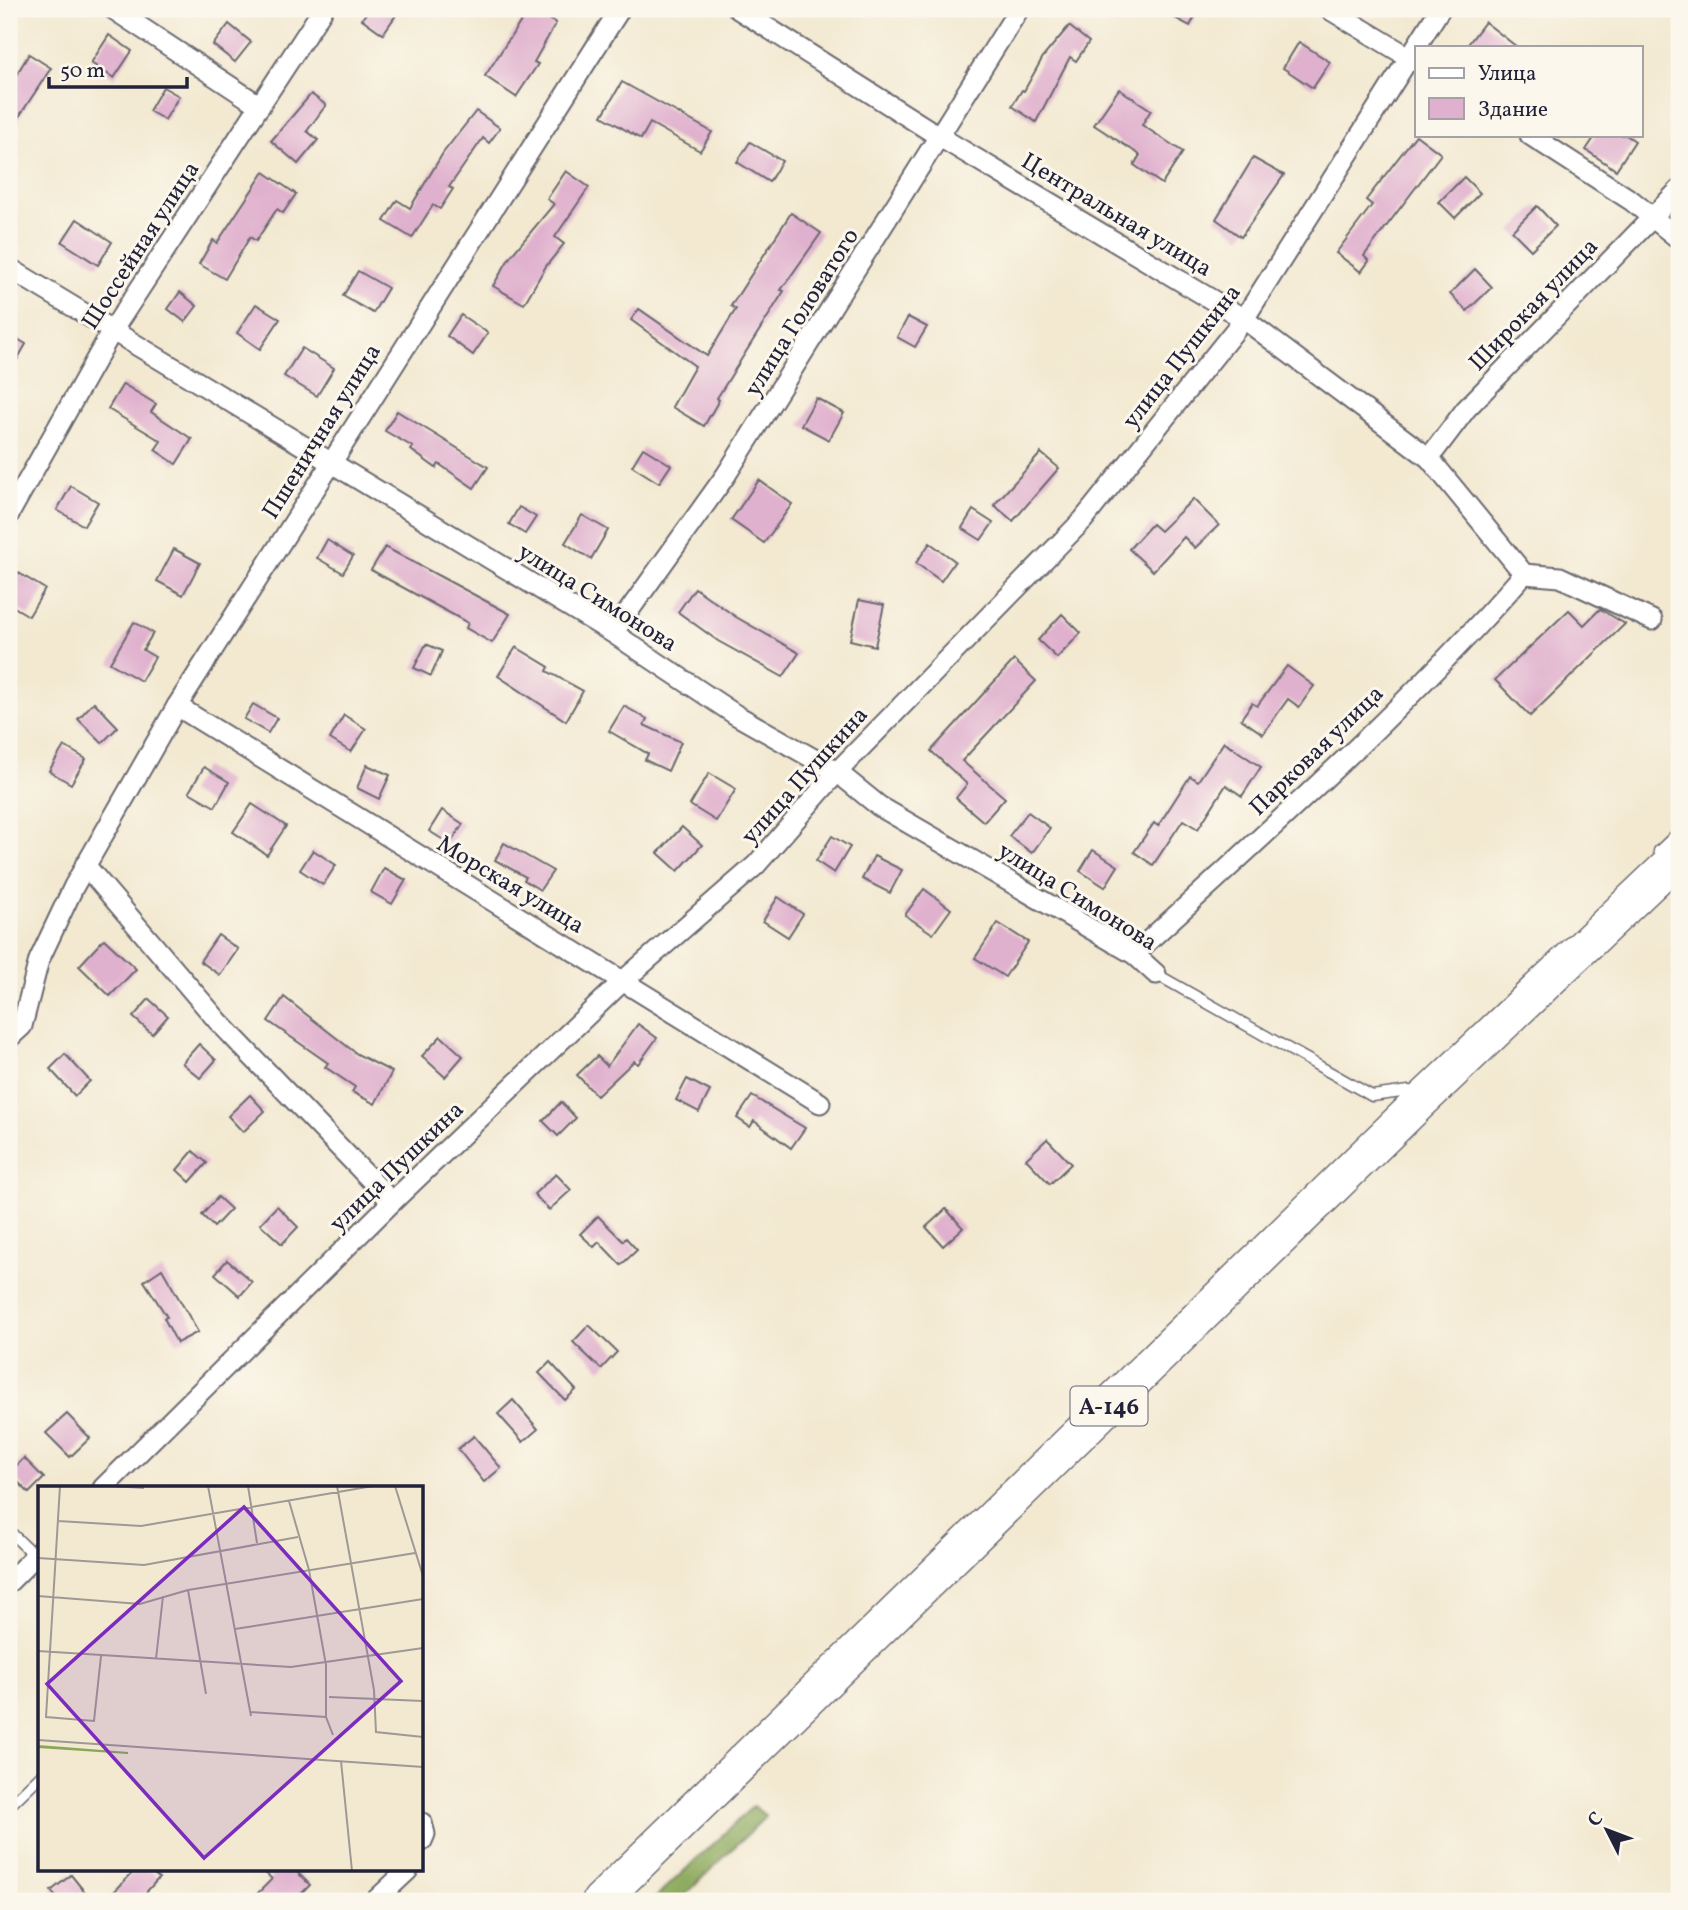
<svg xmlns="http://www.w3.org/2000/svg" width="1688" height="1910" font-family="Vollkorn,serif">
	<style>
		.forest { fill: #8aa75a; stroke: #56644a; stroke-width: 2 }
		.building { fill: #e0b1ce }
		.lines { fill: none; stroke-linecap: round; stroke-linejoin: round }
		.lane-casing { stroke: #6b6870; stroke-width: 13 }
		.street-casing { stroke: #6b6870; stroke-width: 23 }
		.highway-casing { stroke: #6b6870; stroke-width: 38 }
		.lane { stroke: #fff; stroke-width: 10 }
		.street { stroke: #fff; stroke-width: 19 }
		.highway { stroke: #fff; stroke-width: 35 }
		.labels { text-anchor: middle; stroke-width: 6; stroke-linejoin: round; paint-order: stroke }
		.shield { fill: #fbf7ec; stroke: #636270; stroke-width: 2 }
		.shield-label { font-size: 23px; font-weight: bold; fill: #22223b }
		.street-label { font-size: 24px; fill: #22223b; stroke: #fbf7ec }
		.inset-road { fill: none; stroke: #9f9995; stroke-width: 2 }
		.view { fill: #7b2cbf; fill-opacity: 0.15; stroke: #7b2cbf; stroke-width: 3.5 }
		.inset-edge { fill: none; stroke: #22223b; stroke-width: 3.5 }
	</style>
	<rect width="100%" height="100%" fill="#fbf7ec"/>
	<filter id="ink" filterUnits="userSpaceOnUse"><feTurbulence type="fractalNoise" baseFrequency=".0143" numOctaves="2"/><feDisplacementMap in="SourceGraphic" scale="14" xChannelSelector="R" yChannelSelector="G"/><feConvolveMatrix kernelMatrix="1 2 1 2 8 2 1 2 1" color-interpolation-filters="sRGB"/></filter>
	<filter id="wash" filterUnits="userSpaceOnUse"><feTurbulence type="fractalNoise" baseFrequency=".00686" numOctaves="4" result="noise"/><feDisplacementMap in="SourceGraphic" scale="28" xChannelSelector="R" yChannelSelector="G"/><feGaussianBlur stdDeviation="1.57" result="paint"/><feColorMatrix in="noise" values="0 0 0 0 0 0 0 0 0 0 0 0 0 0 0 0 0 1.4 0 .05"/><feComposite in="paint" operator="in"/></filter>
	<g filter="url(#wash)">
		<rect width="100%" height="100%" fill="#f3e9d1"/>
		<path class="forest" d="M753 1806 766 1816 679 1901H652Z"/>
		<g id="blocks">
			<g class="building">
				<path d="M369 9H386L396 15 383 34 362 19Z"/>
				<path d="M529 9 556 23 534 62 538 64 516 97 485 76Z"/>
				<path d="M1158 9H1199L1190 26Z"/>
				<path d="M1485 22 1517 47H1466Z"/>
				<path d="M229 24 251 42 235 62 213 45Z"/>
				<path d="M1069 26 1089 42 1076 61 1070 57 1036 122 1012 106 1022 90 1024 91 1043 57Z"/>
				<path d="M109 35 132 51 114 78 91 63Z"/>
				<path d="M1299 42 1330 62 1313 88 1283 68Z"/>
				<path d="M29 54 51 68 9 132V87Z"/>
				<path d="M622 82 712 132 700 151 650 123 641 139 602 116Z"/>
				<path d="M163 87 179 96 165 120 149 111Z"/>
				<path d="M1119 89 1151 110 1142 125 1183 152 1162 184 1134 165 1140 155 1094 125Z"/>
				<path d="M311 94 326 105 307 131 318 140 298 164 271 141Z"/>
				<path d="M476 111 500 128 489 143 483 138 449 187 453 189 440 209 433 205 412 238 384 221 397 200 410 208 443 153Z"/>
				<path d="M1416 135 1441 154 1364 256 1369 261 1361 272 1336 253 1372 205 1366 200Z"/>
				<path d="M1596 135H1626L1635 141 1616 170 1586 150Z"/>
				<path d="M750 142 782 161 769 182 737 162Z"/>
				<path d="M1253 158 1284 175 1241 237 1216 219Z"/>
				<path d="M566 171 589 187 555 237 564 244 546 266 524 304 493 286 510 257 554 204 547 199Z"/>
				<path d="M264 172 296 194 283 213 277 209 256 241 250 237 225 279 199 264 213 240 217 243Z"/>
				<path d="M1464 177 1480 193 1455 218 1439 202Z"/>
				<path d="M1537 206 1556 226 1531 250 1512 231Z"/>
				<path d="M791 213 821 233 781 290 784 291 717 398 719 400 704 426 672 407 695 366 631 320 639 309 707 356 736 309 731 306Z"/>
				<path d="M77 219 112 242 98 265 62 242Z"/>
				<path d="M1475 269 1492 287 1467 311 1450 294Z"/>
				<path d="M358 271 388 288 373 313 343 296Z"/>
				<path d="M180 292 197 306 185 322 168 309Z"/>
				<path d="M256 304 280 319 260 349 237 333Z"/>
				<path d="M461 315 488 333 473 355 447 336Z"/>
				<path d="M908 317 927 327 915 347 897 337Z"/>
				<path d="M9 334 26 344 9 374Z"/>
				<path d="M302 348 334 368 317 396 284 376Z"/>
				<path d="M123 384 156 404 151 412 192 439 176 464 155 450 161 441 108 409Z"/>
				<path d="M816 398 844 413 829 440 801 425Z"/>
				<path d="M397 411 488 467 474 488 439 464 436 468 411 450 413 447 385 431Z"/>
				<path d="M643 448 671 465 659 483 632 466Z"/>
				<path d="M1041 453 1059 468 1013 521 994 505Z"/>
				<path d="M759 480 792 504 764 543 731 520Z"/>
				<path d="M71 486 98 502 84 526 57 510Z"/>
				<path d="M1193 499 1219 525 1195 548 1184 537 1153 571 1129 549 1152 524 1160 531Z"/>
				<path d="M519 507 536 517 525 534 509 524Z"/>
				<path d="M973 510 993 523 981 540 962 528Z"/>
				<path d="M582 515 608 530 591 559 565 543Z"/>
				<path d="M327 540 353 556 343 573 317 558Z"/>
				<path d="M930 543 955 561 941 581 916 563Z"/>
				<path d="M385 547 510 614 492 643 466 628 468 623 371 570Z"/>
				<path d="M174 549 200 563 183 595 157 581Z"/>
				<path d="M9 567 45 589 29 616 9 604Z"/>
				<path d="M695 588 736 617 799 653 783 677 718 641 678 612Z"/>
				<path d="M859 600 884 605 875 646 850 640Z"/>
				<path d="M1600 609 1625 624 1530 716 1495 680 1569 610 1584 625Z"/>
				<path d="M1062 614 1081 633 1057 658 1038 640Z"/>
				<path d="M134 622 153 633 143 650 155 657 141 681 110 663Z"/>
				<path d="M426 644 442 651 431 676 414 668Z"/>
				<path d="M516 647 549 667 547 671 583 691 566 721 498 676Z"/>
				<path d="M1014 660 1036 681 962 761 1005 798 984 822 956 798 967 784 931 751Z"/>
				<path d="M1287 666 1314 686 1299 707 1288 699 1263 734 1241 719 1252 703 1257 706Z"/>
				<path d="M94 702 118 727 102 743 78 719Z"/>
				<path d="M253 704 277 718 268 733 244 719Z"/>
				<path d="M624 706 647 719 644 725 681 742 668 771 645 760 648 754 609 731Z"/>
				<path d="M344 715 366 729 351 752 330 739Z"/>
				<path d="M1224 742 1261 767 1242 796 1226 785 1198 829 1183 820 1153 865 1134 852 1154 823 1158 826 1190 776 1198 781Z"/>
				<path d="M64 746 86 759 71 784 49 771Z"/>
				<path d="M367 765 390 775 379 799 357 788Z"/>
				<path d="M204 767 229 782 215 807 189 792Z"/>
				<path d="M709 773 736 789 716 821 690 805Z"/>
				<path d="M252 804 286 826 267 855 233 832Z"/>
				<path d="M442 810 463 824 450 844 429 831Z"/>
				<path d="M1028 812 1050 828 1032 853 1009 836Z"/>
				<path d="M682 827 702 845 678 871 658 853Z"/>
				<path d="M832 836 850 847 834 873 816 861Z"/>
				<path d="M504 843 553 871 540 890 524 880 526 877 495 860Z"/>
				<path d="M313 850 336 865 323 885 300 870Z"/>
				<path d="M1093 850 1118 866 1105 887 1080 871Z"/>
				<path d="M874 856 902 870 890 893 862 879Z"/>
				<path d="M384 868 406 880 392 904 371 892Z"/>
				<path d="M924 889 951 909 933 934 905 915Z"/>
				<path d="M778 897 803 914 788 937 763 921Z"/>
				<path d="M998 923 1028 942 1005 977 975 958Z"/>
				<path d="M218 935 238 949 220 975 200 961Z"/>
				<path d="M104 939 136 969 110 996 79 966Z"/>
				<path d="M284 997 357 1054 392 1072 375 1104 352 1092 355 1087 325 1067 328 1063 268 1021Z"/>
				<path d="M149 999 168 1016 152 1034 133 1017Z"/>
				<path d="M638 1024 657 1038 638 1064 634 1061 597 1096 577 1075 597 1056 607 1066Z"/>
				<path d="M441 1036 463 1056 445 1077 422 1056Z"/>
				<path d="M199 1044 216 1060 200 1078 182 1063Z"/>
				<path d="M65 1054 90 1081 75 1096 50 1069Z"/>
				<path d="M687 1079 710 1091 699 1112 676 1100Z"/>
				<path d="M250 1095 265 1111 243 1132 228 1116Z"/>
				<path d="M752 1096 805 1128 791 1148 754 1121 750 1127 737 1118Z"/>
				<path d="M561 1102 576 1118 558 1136 543 1121Z"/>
				<path d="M1047 1139 1071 1164 1050 1184 1026 1159Z"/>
				<path d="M193 1151 207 1163 190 1182 177 1170Z"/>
				<path d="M556 1174 571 1190 549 1210 534 1194Z"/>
				<path d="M218 1197 231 1209 214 1227 202 1215Z"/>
				<path d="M277 1206 298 1227 282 1244 260 1224Z"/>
				<path d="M946 1209 963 1228 943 1246 926 1227Z"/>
				<path d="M598 1216 623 1241 626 1238 637 1250 621 1265 599 1242 594 1247 580 1234Z"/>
				<path d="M227 1260 252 1282 240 1296 215 1274Z"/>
				<path d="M162 1269 198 1332 177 1343 164 1318 167 1317 144 1281Z"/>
				<path d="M589 1325 617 1352 601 1369 573 1342Z"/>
				<path d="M550 1362 576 1390 565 1400 539 1373Z"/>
				<path d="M513 1400 538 1429 523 1442 498 1414Z"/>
				<path d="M67 1414 90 1438 70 1457 46 1433Z"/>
				<path d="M474 1436 501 1468 484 1482 458 1449Z"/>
				<path d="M24 1458 44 1478 29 1493 9 1473Z"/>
				<path d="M135 1870H149L159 1878 138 1901H125L114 1892Z"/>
				<path d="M262 1870H295L310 1885 294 1901H250L272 1879Z"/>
				<path d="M71 1875 92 1901H59L51 1891Z"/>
			</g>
		</g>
	</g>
	<g filter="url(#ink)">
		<use href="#blocks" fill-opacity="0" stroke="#6b6870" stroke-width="2"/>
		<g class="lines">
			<defs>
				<g id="lane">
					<path d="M1659 851 1679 832"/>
					<path d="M1156 974 1372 1096 1409 1091"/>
					<path d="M9 1531 35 1556"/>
					<path d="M9 1806 40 1776"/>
				</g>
				<g id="street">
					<path d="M113 9 260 106"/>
					<path d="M738 9 940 137 1244 319 1429 458 1524 574 1560 577 1652 620"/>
					<path d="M1329 9 1417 62"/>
					<path d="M1530 135 1632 201 1679 239"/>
					<path d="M9 268 613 633 736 715 837 772 879 806 1134 954 1156 974"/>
					<path d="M1429 458 1466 409 1679 190"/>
					<path d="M9 514 112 331 323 9"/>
					<path d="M613 633 726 475 1019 9"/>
					<path d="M177 706 820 1103"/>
					<path d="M85 865 218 1021 392 1202"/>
					<path d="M1134 954C1268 831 1404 711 1524 574"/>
					<path d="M9 1038 22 1026 39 960 74 886 177 706 620 9"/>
					<path d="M103 1488 392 1202 623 981 756 865 837 772 1083 520 1244 319 1440 9"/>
					<path d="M9 1582 40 1551"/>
					<path d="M422 1823 425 1834 422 1841"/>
					<path d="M375 1901 408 1870"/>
				</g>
				<path id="highway" d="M600 1901 1418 1104 1679 856"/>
			</defs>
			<use href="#lane" class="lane-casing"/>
			<use href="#street" class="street-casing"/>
			<use href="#highway" class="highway-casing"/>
			<use href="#lane" class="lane"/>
			<use href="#street" class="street"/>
			<use href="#highway" class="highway"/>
		</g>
	</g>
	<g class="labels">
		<rect class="shield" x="1070.5" y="1386.5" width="77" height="39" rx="5"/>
		<g class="shield-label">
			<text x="1109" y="1414">А-146</text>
		</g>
		<g class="street-label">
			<text transform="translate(1117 214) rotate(31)" y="8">Центральная улица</text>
			<text transform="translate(140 245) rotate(-57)" y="8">Шоссейная улица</text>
			<text transform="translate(1533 304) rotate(-46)" y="8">Широкая улица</text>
			<text transform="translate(801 312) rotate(-58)" y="8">улица Головатого</text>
			<text transform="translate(1181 356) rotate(-52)" y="8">улица Пушкина</text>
			<text transform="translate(321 431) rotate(-58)" y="8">Пшеничная улица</text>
			<text transform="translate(598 597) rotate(32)" y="8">улица Симонова</text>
			<text transform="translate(1316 750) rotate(-44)" y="8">Парковая улица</text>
			<text transform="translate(804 775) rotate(-48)" y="8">улица Пушкина</text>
			<text transform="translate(511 884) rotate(31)" y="8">Морская улица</text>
			<text transform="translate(1078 896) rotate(32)" y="8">улица Симонова</text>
			<text transform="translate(396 1166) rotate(-44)" y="8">улица Пушкина</text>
		</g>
	</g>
	<g transform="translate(38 1486)">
		<rect width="385" height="385" fill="#f3e9d1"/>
		<path d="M0 259 90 266V268L0 262Z" fill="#8aa75a"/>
		<path class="inset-road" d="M22 0 8 231 56 235 63 170M74 0 106 2M170 0 213 230M210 0 219 57M299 0 336 204 338 246 385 251M357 0 385 90M251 15 271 84 288 179V231L295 249M20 35 103 40 335 0M0 72 106 79 260 51M150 104 168 208M0 110 102 118 150 104 377 67M197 143 385 113M0 165 253 181 385 162M118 173 125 110M291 211 385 215M213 226 288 231M0 254 385 281M303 275 314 385"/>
		<path class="view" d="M206 21 363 195 166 372 9 198Z"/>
		<rect width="385" height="385" class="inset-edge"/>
	</g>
	<rect width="1688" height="1910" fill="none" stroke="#fbf7ec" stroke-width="35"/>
	<rect x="1415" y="46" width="228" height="91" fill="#fbf7ec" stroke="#a4a2a5" stroke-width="2"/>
	<rect x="1429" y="68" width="35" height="10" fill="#ffffff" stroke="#a4a2a5" stroke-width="2"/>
	<text x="1478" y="80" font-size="21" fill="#22223b">Улица</text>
	<rect x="1429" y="98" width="35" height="21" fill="#e0b1ce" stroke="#a4a2a5" stroke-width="2"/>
	<text x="1478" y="116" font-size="21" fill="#22223b">Здание</text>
	<g transform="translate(1607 1830) rotate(312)" stroke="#fbf7ec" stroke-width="5" paint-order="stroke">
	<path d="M0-5L12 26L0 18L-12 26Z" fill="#22223b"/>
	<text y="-10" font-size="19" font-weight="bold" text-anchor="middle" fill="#22223b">С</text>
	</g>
	<path d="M49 77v10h138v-10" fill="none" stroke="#22223b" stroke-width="3.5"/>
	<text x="60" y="77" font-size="21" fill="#22223b" stroke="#fbf7ec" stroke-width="5" paint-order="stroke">50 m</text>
</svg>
